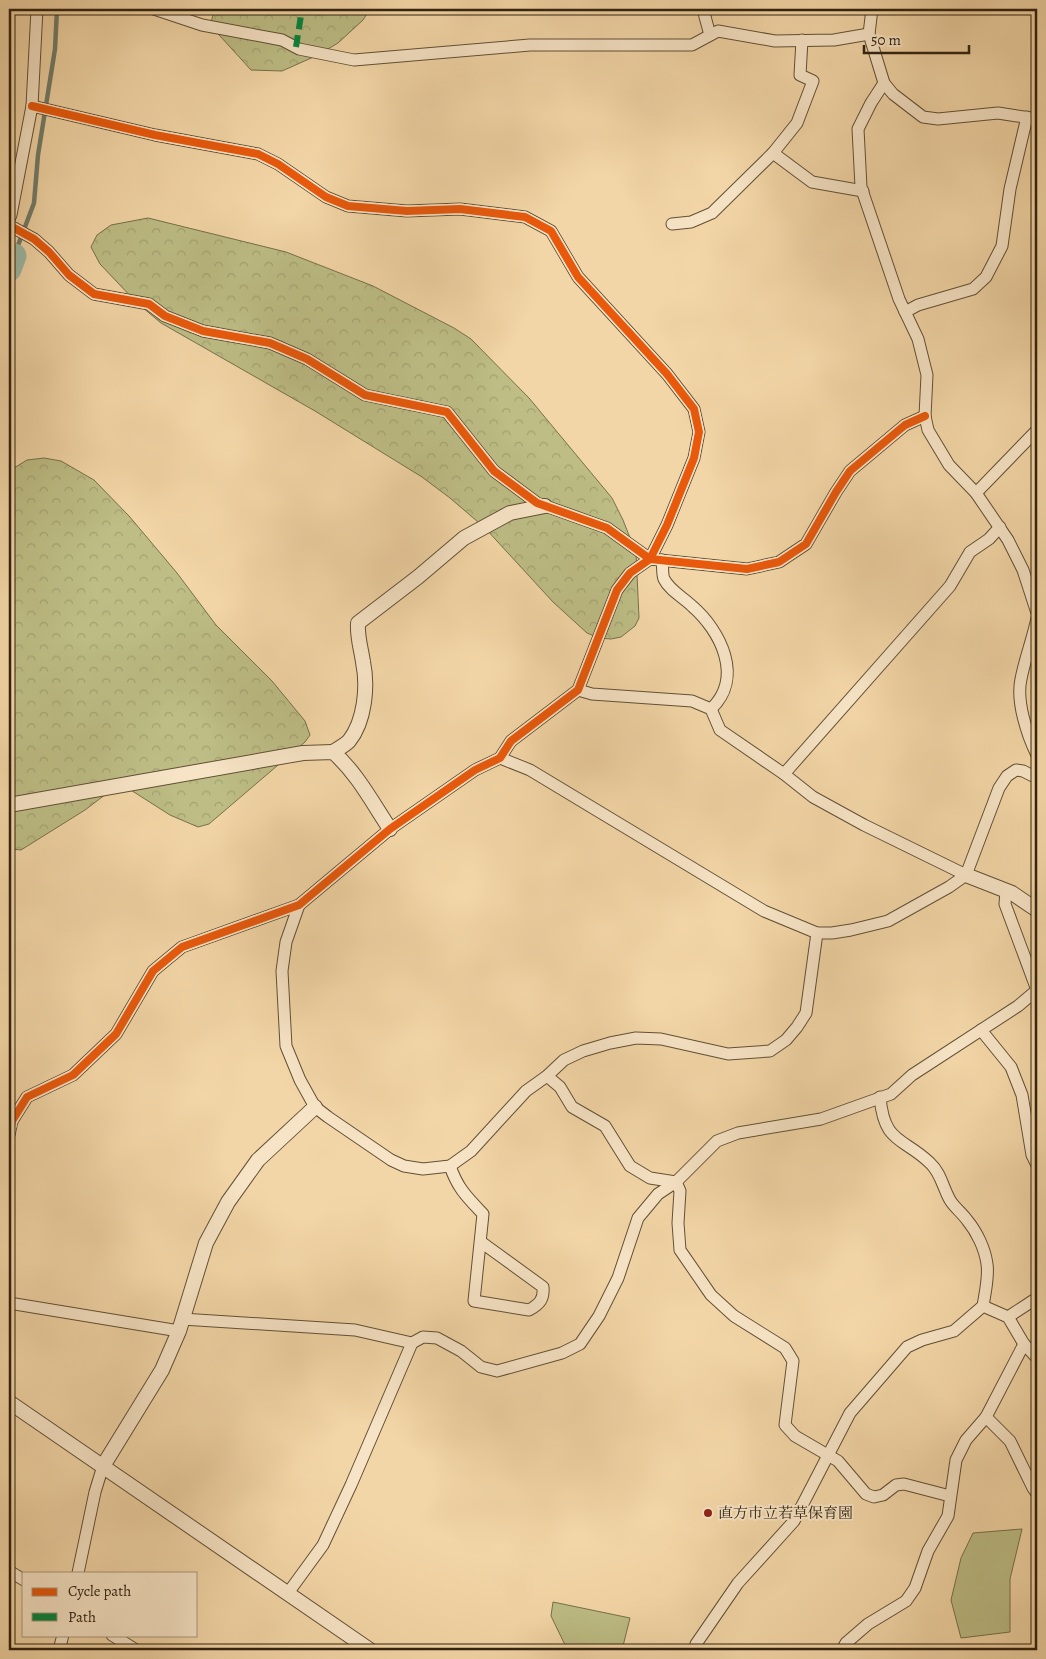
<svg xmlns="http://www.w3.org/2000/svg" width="1046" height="1659" font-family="Alegreya,'Noto Serif JP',serif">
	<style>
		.forest { fill: url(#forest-crowns); stroke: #76704b }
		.park { fill: #bdbd85; stroke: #76704b }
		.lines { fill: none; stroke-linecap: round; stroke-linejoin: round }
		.stream { stroke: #717d6a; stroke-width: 4.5 }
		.river { stroke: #9cb9a5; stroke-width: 25 }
		.minor-casing { stroke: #615036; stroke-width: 13 }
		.tertiary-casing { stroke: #615036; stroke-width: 16 }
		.minor { stroke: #f7e4c6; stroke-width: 11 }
		.tertiary { stroke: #f7e4c6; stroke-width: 14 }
		.quiet { stroke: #00873e; stroke-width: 6; stroke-dasharray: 12 6; stroke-linecap: butt }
		.cycleway-casing { stroke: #f7e4c6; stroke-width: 11 }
		.cycleway { stroke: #e8590c; stroke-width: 8 }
		.poi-dot { fill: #8f2418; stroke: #f7e4c6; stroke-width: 2 }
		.labels { text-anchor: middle; stroke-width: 4; stroke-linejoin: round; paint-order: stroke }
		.poi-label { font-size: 15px; fill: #302311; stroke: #f7e4c6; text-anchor: start }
	</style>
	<defs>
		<pattern id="forest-crowns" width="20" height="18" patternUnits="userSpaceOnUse" patternTransform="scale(1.25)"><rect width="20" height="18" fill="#bdbd85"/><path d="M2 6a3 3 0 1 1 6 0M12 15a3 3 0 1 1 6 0" fill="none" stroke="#a3a272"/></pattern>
	</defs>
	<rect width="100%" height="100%" fill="#f3d6a7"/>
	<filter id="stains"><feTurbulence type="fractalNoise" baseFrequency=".004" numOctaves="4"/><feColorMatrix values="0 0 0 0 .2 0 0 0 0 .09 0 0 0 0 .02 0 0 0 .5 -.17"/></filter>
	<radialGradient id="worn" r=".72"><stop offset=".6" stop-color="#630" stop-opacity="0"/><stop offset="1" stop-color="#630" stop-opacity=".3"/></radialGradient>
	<g class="forest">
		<path d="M215 9H370L363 20 338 43 318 55 282 71 251 70 210 25Z"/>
		<path d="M148 218 286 252 373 286 454 328 471 339 529 398 612 498 623 520 636 553 639 618 635 626 621 637 611 639 599 638 587 633 553 602 485 528 450 498 422 477 315 411 161 323 136 302 100 264 91 247 97 235 111 225Z"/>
		<path d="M44 458 61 461 94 480 129 516 177 573 216 625 272 681 305 721 310 735 305 742 209 824 198 827 170 815 126 787 110 791 85 810 21 850 12 849 9 846V471L27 460Z"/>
	</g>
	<g class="park">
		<path d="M1022 1529 1010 1579V1632L961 1638 951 1600 961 1558 973 1533Z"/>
		<path d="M553 1602 630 1618 622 1650 567 1649 551 1616Z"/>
	</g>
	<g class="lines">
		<path class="stream" d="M14 256 34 203 38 155 55 49 57 9"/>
		<path class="river" d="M9 269 14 256"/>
		<defs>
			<g id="minor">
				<path d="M154 9 202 25 282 40 299 49 354 60 530 45H692L718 31 775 41 834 40 869 34"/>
				<path d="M706 9 704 13 710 35"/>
				<path d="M872 9 869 34 884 83 893 94 923 117 938 119 998 113 1037 119"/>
				<path d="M884 83 871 103 858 129 861 187 899 299 918 339 927 375 925 416 928 430 949 465 976 493 1008 540 1023 570 1037 613"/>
				<path d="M773 153 812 182 863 191"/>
				<path d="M9 219 11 215 32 106 37 9"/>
				<path d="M672 224 691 222 712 213 773 153 797 123 813 81 800 75 802 40"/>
				<path d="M9 228H14L34 239 49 252 69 275 94 294 149 304 165 316 203 331 270 343 307 359 365 395 447 412 494 471 537 503 607 528 650 559 747 569 779 562 806 544 836 492 850 471 905 425 925 416"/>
				<path d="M905 312 918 305 973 289 986 277 1002 246 1010 189 1027 117"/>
				<path d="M976 493 1037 430"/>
				<path d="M662 560C663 566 662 575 664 579 670 591 683 597 692 606 721 631 744 678 711 709"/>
				<path d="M1037 618C1033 638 1025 658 1021 679 1016 701 1027 735 1037 755"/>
				<path d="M578 690 592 694 692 701 711 709 720 730 784 774 813 797 864 825 966 875"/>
				<path d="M500 758 530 770 764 911 817 933H832L851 930 888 921 949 887 966 875 999 788 1007 776 1016 770 1023 771 1037 778"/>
				<path d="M784 774 950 586 970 552 989 539 1000 527"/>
				<path d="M1006 891 1005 904 1037 990"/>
				<path d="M299 905 286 942 282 971 286 1046 300 1080 315 1107 328 1117 391 1160 404 1166 423 1169 450 1166 471 1151 526 1091 547 1076 564 1060 583 1051 610 1043 636 1038 661 1039 728 1054 770 1051 786 1040 797 1027 806 1013 817 933"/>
				<path d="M981 1030 1011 1067 1022 1095 1032 1155 1037 1165"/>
				<path d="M547 1076 560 1087 572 1107 605 1126 630 1166 650 1178 676 1182"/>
				<path d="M880 1097C884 1144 903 1137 930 1163 941 1173 943 1188 950 1200 954 1207 962 1213 967 1220 977 1232 985 1249 987 1264 989 1277 985 1293 983 1306"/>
				<path d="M9 1135 12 1121 27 1097 73 1075 116 1034 153 971 182 947 299 905 390 829 475 770 500 758 511 741 578 690 617 590 630 573 650 559 667 525 694 458 699 432 694 409 667 374 578 277 551 231 525 217 460 209 407 211 348 206 326 197 278 164 258 154 155 135 32 106"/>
				<path d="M450 1166C458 1189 467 1197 483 1214L474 1301 529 1310C540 1304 544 1299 543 1287L481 1242"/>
				<path d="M676 1182 680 1191 678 1223 680 1250 711 1295 734 1316 785 1348 793 1361 785 1425 795 1436 838 1461 866 1494 874 1497 883 1495 896 1485 904 1484 950 1496"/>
				<path d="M9 1303 179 1331"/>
				<path d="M1008 1317 1037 1298"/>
				<path d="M182 1319 355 1330 412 1343"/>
				<path d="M986 1417 1010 1441 1033 1488 1037 1494"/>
				<path d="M9 1571 24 1580"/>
				<path d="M78 1573 95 1492 103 1466"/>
				<path d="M288 1593 323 1545 351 1485 412 1343 423 1337 437 1338 461 1351 481 1367 497 1371 562 1353 580 1344 599 1316 618 1278 638 1218 658 1194 676 1182 717 1141 738 1133 821 1119 891 1094 912 1075 1018 1006 1037 990"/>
				<path d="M112 1635 136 1650"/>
				<path d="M59 1650 63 1635"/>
				<path d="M695 1650 696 1644 738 1583 794 1521 850 1413 907 1347 922 1340 954 1331 983 1306 1008 1317 1024 1344 1037 1358"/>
				<path d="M842 1650 846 1643 868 1624 906 1601 915 1588 928 1551 948 1516 956 1460 966 1440 986 1417 1024 1344"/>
			</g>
			<g id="tertiary">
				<path d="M333 752C338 749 345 745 349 741 365 721 368 686 363 662 361 648 357 637 358 623L418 577 464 538 510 513 545 506"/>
				<path d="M9 805 303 753 333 752C357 773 372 802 390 829"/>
				<path d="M966 875 1012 893 1037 910"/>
				<path d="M9 1402 370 1650"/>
				<path d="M103 1466 162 1370 179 1331 206 1243 228 1202 258 1160 315 1107"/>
			</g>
		</defs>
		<use href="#minor" class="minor-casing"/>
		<use href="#tertiary" class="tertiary-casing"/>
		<use href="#minor" class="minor"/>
		<use href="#tertiary" class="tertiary"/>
		<path class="quiet" d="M296 47 302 9"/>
		<defs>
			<g id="cycleway">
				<path d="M9 228H14L34 239 49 252 69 275 94 294 149 304 165 316 203 331 270 343 307 359 365 395 447 412 494 471 537 503 607 528 650 559 747 569 779 562 806 544 836 492 850 471 905 425 925 416"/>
				<path d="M9 1135 12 1121 27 1097 73 1075 116 1034 153 971 182 947 299 905 390 829 475 770 500 758 511 741 578 690 617 590 630 573 650 559 667 525 694 458 699 432 694 409 667 374 578 277 551 231 525 217 460 209 407 211 348 206 326 197 278 164 258 154 155 135 32 106"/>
			</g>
		</defs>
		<use href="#cycleway" class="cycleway-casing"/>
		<use href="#cycleway" class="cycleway"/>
	</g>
	<circle class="poi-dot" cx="708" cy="1513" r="5"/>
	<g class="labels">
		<g class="poi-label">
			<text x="718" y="1518">直方市立若草保育園</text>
		</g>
	</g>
	<rect width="1046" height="1659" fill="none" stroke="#f3d6a7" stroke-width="30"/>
	<rect x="10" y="10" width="1026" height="1639" fill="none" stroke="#302311" stroke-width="2.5"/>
	<rect x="15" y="15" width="1016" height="1629" fill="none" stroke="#302311"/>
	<rect x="22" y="1572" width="175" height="65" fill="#f7e4c6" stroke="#a7977e"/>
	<rect x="32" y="1588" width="25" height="8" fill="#e8590c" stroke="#a7977e"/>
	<text x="68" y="1596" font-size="15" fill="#302311">Cycle path</text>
	<rect x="32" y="1613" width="25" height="8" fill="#00873e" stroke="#a7977e"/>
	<text x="68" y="1622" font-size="15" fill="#302311">Path</text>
	<path d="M864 45v8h105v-8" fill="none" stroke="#302311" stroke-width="2.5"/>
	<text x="871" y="45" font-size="15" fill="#302311" stroke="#f7e4c6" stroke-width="4" paint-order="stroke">50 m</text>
	<rect width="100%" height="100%" filter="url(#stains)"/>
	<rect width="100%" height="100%" fill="url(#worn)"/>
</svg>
